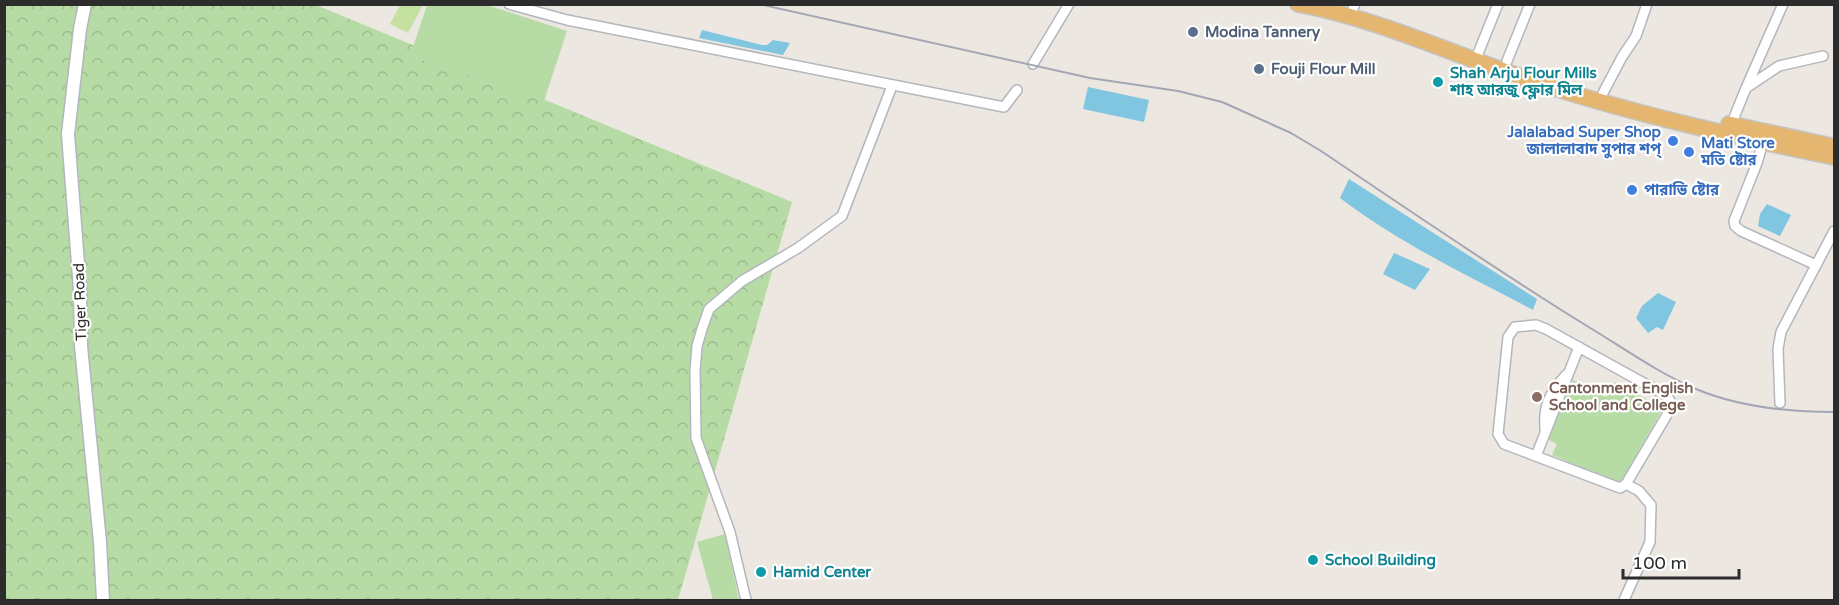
<svg xmlns="http://www.w3.org/2000/svg" width="1839" height="605" font-family="'Varela Round','Noto Sans Bengali',sans-serif">
	<style>
		.forest { fill: url(#forest-crowns) }
		.park { fill: #b6dba4 }
		.pitch { fill: #c5e1a1 }
		.water { fill: #81c6e0 }
		.lines { fill: none; stroke-linecap: round; stroke-linejoin: round }
		.minor-casing { stroke: #b4b6be; stroke-width: 12 }
		.tertiary-casing { stroke: #b4b6be; stroke-width: 15 }
		.trunk-casing { stroke: #c4c4c4; stroke-width: 18 }
		.minor { stroke: #fff; stroke-width: 9 }
		.tertiary { stroke: #fff; stroke-width: 12 }
		.trunk { stroke: #e5b66f; stroke-width: 15 }
		.rail { stroke: #a3a6b4; stroke-width: 2 }
		.service-dot { fill: #5c6f8a; stroke: #fff; stroke-width: 2 }
		.culture-dot { fill: #0f9aa8; stroke: #fff; stroke-width: 2 }
		.shop-dot { fill: #3f7fe0; stroke: #fff; stroke-width: 2 }
		.education-dot { fill: #8d6e63; stroke: #fff; stroke-width: 2 }
		.labels { text-anchor: middle; stroke-width: 4.5; stroke-linejoin: round; paint-order: stroke }
		.service-label { font-size: 15px; font-weight: bold; fill: #4e5e75; stroke: #fff; text-anchor: start }
		.culture-label { font-size: 15px; font-weight: bold; fill: #0d838f; stroke: #fff; text-anchor: start }
		.shop-label { font-size: 15px; font-weight: bold; fill: #366cbe; stroke: #fff; text-anchor: start }
		.street-label { font-size: 15px; fill: #2c2c2c; stroke: #fff }
		.education-label { font-size: 15px; font-weight: bold; fill: #785e54; stroke: #fff; text-anchor: start }
	</style>
	<defs>
		<pattern id="forest-crowns" width="20" height="18" patternUnits="userSpaceOnUse" patternTransform="scale(1.5)"><rect width="20" height="18" fill="#b6dba4"/><path d="M2 6a3 3 0 1 1 6 0M12 15a3 3 0 1 1 6 0" fill="none" stroke="#9dbc8d"/></pattern>
	</defs>
	<rect width="100%" height="100%" fill="#ece7e0"/>
	<path class="forest" d="M4 5H316L792 202 678 600H5Z"/>
	<g class="park">
		<path d="M427 5H487L567 31 544 101 410 56Z"/>
		<path d="M1573 380 1606 397 1614 382 1663 408 1620 484 1552 455 1557 444 1547 439Z"/>
		<path d="M725 534 739 600H713L697 542Z"/>
	</g>
	<path class="pitch" d="M400 5H423L408 33 390 24Z"/>
	<g class="water">
		<path d="M702 30 762 45H767L773 40 790 43 783 55 699 38Z"/>
		<path d="M1088 87 1149 100 1144 122 1083 109Z"/>
		<path d="M1349 179 1537 299 1533 310C1467 275 1399 243 1340 198Z"/>
		<path d="M1767 204 1791 215 1780 236 1758 226 1760 214Z"/>
		<path d="M1394 253 1430 269 1415 290 1383 274Z"/>
		<path d="M1658 293 1676 302 1663 330 1657 327 1648 333 1636 318 1642 306Z"/>
	</g>
	<g class="lines">
		<defs>
			<g id="minor">
				<path d="M509 4 567 20 1004 107 1017 90"/>
				<path d="M1350 16 1355 4"/>
				<path d="M1475 61 1498 4"/>
				<path d="M1507 61 1530 4"/>
				<path d="M1033 64 1069 4"/>
				<path d="M1746 88 1783 4"/>
				<path d="M1603 93 1622 57 1636 36 1647 4"/>
				<path d="M1731 125 1746 88 1779 66 1823 56"/>
				<path d="M1763 142 1757 163 1734 221 1735 226 1741 231 1816 265"/>
				<path d="M1536 325 1546 329 1667 396 1670 401 1671 408 1626 484 1620 488 1504 444 1498 434 1508 337 1515 327Z"/>
				<path d="M1780 403 1778 349 1781 332 1834 231"/>
				<path d="M1545 430C1543 405 1549 394 1566 375"/>
				<path d="M1536 456 1579 347"/>
				<path d="M746 600 730 532 696 438 695 371 697 346 702 329 709 309 742 281 798 248 842 216 892 86"/>
				<path d="M1624 600 1650 542 1651 505 1639 491 1626 484"/>
			</g>
			<path id="tertiary" d="M85 4 80 29 68 134 80 290 81 346 100 542 103 600"/>
			<g id="trunk">
				<path d="M1298 4C1384 20 1465 60 1548 86 1642 116 1738 137 1834 157"/>
				<path d="M1729 124 1831 146"/>
			</g>
		</defs>
		<use href="#minor" class="minor-casing"/>
		<use href="#tertiary" class="tertiary-casing"/>
		<use href="#trunk" class="trunk-casing"/>
		<use href="#minor" class="minor"/>
		<use href="#tertiary" class="tertiary"/>
		<use href="#trunk" class="trunk"/>
		<path class="rail" d="M759 4 1090 78 1178 91 1222 102 1291 133 1321 151C1409 210 1496 270 1587 326 1622 347 1658 373 1696 389 1739 407 1789 412 1834 412"/>
	</g>
	<g class="service-dot">
		<circle cx="1193" cy="32" r="6"/>
		<circle cx="1259" cy="69" r="6"/>
	</g>
	<g class="culture-dot">
		<circle cx="1438" cy="82" r="6"/>
		<circle cx="1313" cy="560" r="6"/>
		<circle cx="761" cy="572" r="6"/>
	</g>
	<g class="shop-dot">
		<circle cx="1673" cy="141" r="6"/>
		<circle cx="1689" cy="152" r="6"/>
		<circle cx="1632" cy="190" r="6"/>
	</g>
	<circle class="education-dot" cx="1537" cy="397" r="6"/>
	<g class="labels">
		<g class="service-label">
			<text x="1205" y="37">Modina Tannery</text>
			<text x="1271" y="74">Fouji Flour Mill</text>
		</g>
		<g class="culture-label">
			<text x="1450" y="78">Shah Arju Flour Mills<tspan x="1450" dy="17">শাহ আরজু ফ্লোর মিল</tspan></text>
			<text x="1325" y="565">School Building</text>
			<text x="773" y="577">Hamid Center</text>
		</g>
		<g class="shop-label">
			<text x="1661" y="137" text-anchor="end">Jalalabad Super Shop<tspan x="1661" dy="17">জালালাবাদ সুপার শপ্</tspan></text>
			<text x="1701" y="148">Mati Store<tspan x="1701" dy="17">মতি ষ্টোর</tspan></text>
			<text x="1644" y="195">পারাভি ষ্টোর</text>
		</g>
		<g class="street-label">
			<text transform="translate(80 302) rotate(-92)" y="5">Tiger Road</text>
		</g>
		<g class="education-label">
			<text x="1549" y="393">Cantonment English<tspan x="1549" dy="17">School and College</tspan></text>
		</g>
	</g>
	<rect width="1839" height="605" fill="none" stroke="#2c2c2c" stroke-width="12"/>
	<path d="M1623 569v9h116v-9" fill="none" stroke="#2c2c2c" stroke-width="3"/>
	<text x="1632" y="569" font-size="18" fill="#2c2c2c" stroke="#ffffff" stroke-width="4.5" paint-order="stroke">100 m</text>
</svg>
